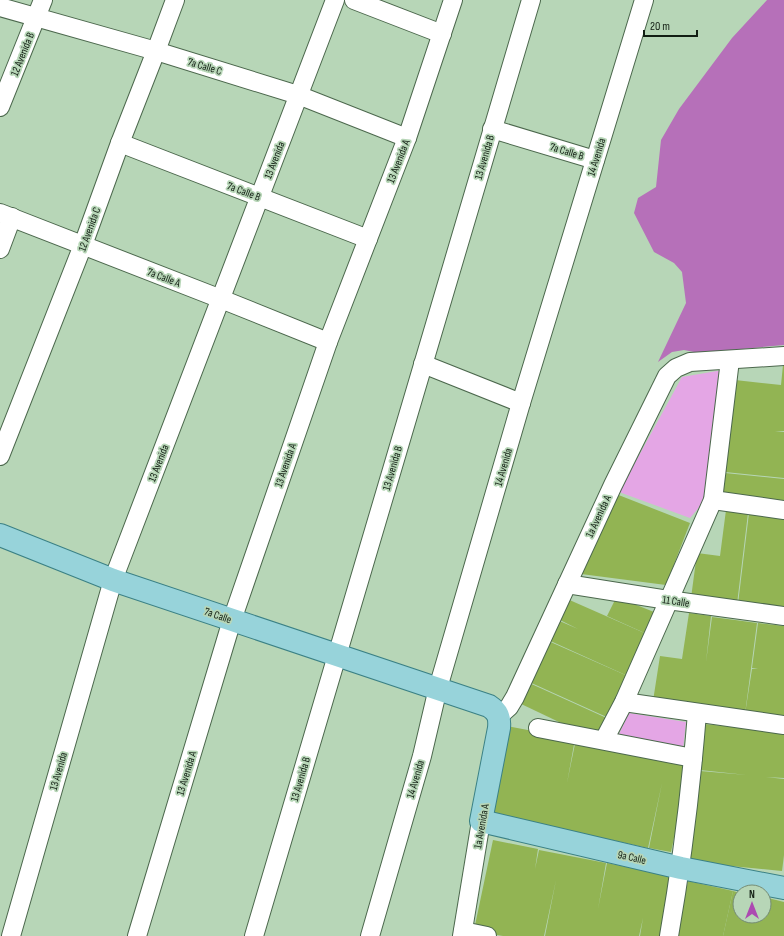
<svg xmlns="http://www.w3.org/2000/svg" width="784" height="936" font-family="'Sofia Sans Condensed',sans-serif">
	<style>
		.green { fill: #e4a6e5 }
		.forest { fill: #b670b9 }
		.building { fill: #92b453 }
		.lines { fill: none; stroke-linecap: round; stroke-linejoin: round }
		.minor-casing { stroke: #4c684d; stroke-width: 20 }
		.major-casing { stroke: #3b8185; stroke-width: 24 }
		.minor { stroke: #fff; stroke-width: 18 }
		.major { stroke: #97d3da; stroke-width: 22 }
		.labels { text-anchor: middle; stroke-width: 3.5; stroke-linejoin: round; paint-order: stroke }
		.street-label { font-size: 11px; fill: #121e13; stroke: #b7d6b7 }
	</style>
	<rect width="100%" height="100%" fill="#b7d6b7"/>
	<g class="green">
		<path d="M723 370 706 499 690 518 619 492 682 377Z"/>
		<path d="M629 713 686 722 683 749 618 736Z"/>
	</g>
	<path class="forest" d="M767 0H784V345L699 353 684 350 672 352 658 362 686 303 682 272 674 263 654 252 634 213 638 198 656 187 661 140 679 109 732 38Z"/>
	<g class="building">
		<path d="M783 365H784V431L775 432H784V478L725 472 735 380 781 385Z"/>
		<path d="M725 473 784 479V502L723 495Z"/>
		<path d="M616 494 690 523 666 585 581 574Z"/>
		<path d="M726 510 748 513 737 604 691 598 697 553 720 556Z"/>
		<path d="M749 513 784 517V610L738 604Z"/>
		<path d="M565 598 649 635 630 677 546 639 555 619 578 629 556 618Z"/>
		<path d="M615 600 629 602 659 614 649 635 607 616Z"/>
		<path d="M689 613 711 616 706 662 712 617 735 620 727 671 735 620 757 623 745 714 653 701 660 656 682 659Z"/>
		<path d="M758 623 784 626V719L745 714 752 669H758L752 668Z"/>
		<path d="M546 640 630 677 611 719 527 681Z"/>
		<path d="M527 682 611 720 594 736 559 722 517 702Z"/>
		<path d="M704 724 784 732V778L766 777 784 779V855L782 871 690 862 700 771 747 775 700 770Z"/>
		<path d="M507 726 575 739 567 783 576 739 644 753 640 772 644 753 690 762 671 852 649 848 662 783 648 848 603 838 607 819 603 838 489 815Z"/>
		<path d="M493 840 538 849 535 869 539 850 606 863 598 909 607 863 675 877 663 936H640L643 918 639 936H568L569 929 568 936H545L556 880 544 936H503L497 935 506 889 497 935 474 930Z"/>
		<path d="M688 881 733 891 723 936H676Z"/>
		<path d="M733 891 740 893V916H764V897L784 902V936H723Z"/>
	</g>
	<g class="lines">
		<defs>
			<g id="minor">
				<path d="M354 0 442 34"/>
				<path d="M0 7 156 51 298 95 407 138"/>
				<path d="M0 107 43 0"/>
				<path d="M492 129 595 160"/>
				<path d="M120 143 368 239"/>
				<path d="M0 213 221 299 328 342"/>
				<path d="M0 249 12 217"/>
				<path d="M423 364 521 403"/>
				<path d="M0 456 83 245 120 143 156 51 175 0"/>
				<path d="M713 500 784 510"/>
				<path d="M567 584 668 600 784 616"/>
				<path d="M624 702 784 725"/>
				<path d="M499 716 509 707 515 697 613 485 667 376 676 368 690 362 784 356"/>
				<path d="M538 728 693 758"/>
				<path d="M604 740 624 702 713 500 730 360"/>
				<path d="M463 931 487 936"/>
				<path d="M11 936 113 580 335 0"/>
				<path d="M137 936 232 620 328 342 407 138 453 0"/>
				<path d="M254 936 531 0"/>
				<path d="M370 936 422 756 438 688 521 403 644 0"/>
				<path d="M462 936 481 821"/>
				<path d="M669 936C682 862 691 788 697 713"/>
			</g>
			<path id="major" d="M0 535 113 580 489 706C498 712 500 717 499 728L481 821 681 868 784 888"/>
		</defs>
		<use href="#minor" class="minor-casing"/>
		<use href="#major" class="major-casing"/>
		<use href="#minor" class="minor"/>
		<use href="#major" class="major"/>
	</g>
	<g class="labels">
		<g class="street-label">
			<text transform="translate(22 54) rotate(-68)" y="4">12 Avenida B</text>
			<text transform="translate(205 66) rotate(17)" y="4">7a Calle C</text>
			<text transform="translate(567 151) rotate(17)" y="4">7a Calle B</text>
			<text transform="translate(484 157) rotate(-74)" y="4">13 Avenida B</text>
			<text transform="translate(596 157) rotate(-73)" y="4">14 Avenida</text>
			<text transform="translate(274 160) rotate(-69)" y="4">13 Avenida</text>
			<text transform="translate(398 161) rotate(-69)" y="4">13 Avenida A</text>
			<text transform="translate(244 191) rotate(21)" y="4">7a Calle B</text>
			<text transform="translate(89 229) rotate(-70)" y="4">12 Avenida C</text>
			<text transform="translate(164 277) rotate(21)" y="4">7a Calle A</text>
			<text transform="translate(158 463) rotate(-69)" y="4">13 Avenida</text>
			<text transform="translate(285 465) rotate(-71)" y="4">13 Avenida A</text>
			<text transform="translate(503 467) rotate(-74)" y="4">14 Avenida</text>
			<text transform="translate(392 468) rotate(-74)" y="4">13 Avenida B</text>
			<text transform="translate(598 516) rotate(-65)" y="4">1a Avenida A</text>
			<text transform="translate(676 601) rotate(8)" y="4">11 Calle</text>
			<text transform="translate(218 615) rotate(19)" y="4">7a Calle</text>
			<text transform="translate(58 771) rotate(-74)" y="4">13 Avenida</text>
			<text transform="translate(186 773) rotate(-73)" y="4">13 Avenida A</text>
			<text transform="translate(300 779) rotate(-74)" y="4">13 Avenida B</text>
			<text transform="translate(415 779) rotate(-74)" y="4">14 Avenida</text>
			<text transform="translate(481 826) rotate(-80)" y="4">1a Avenida A</text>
			<text transform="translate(632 857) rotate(13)" y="4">9a Calle</text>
		</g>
	</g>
	<g transform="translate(752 904)"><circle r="19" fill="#b7d6b7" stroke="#758c75"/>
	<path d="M0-3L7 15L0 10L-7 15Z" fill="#ac4ab1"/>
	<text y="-6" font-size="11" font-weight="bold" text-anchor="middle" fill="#121e13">N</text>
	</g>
	<path d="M644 30v6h53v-6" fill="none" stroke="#121e13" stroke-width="2"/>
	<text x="650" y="30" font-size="12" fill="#121e13" stroke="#b7d6b7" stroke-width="3" paint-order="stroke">20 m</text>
</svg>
